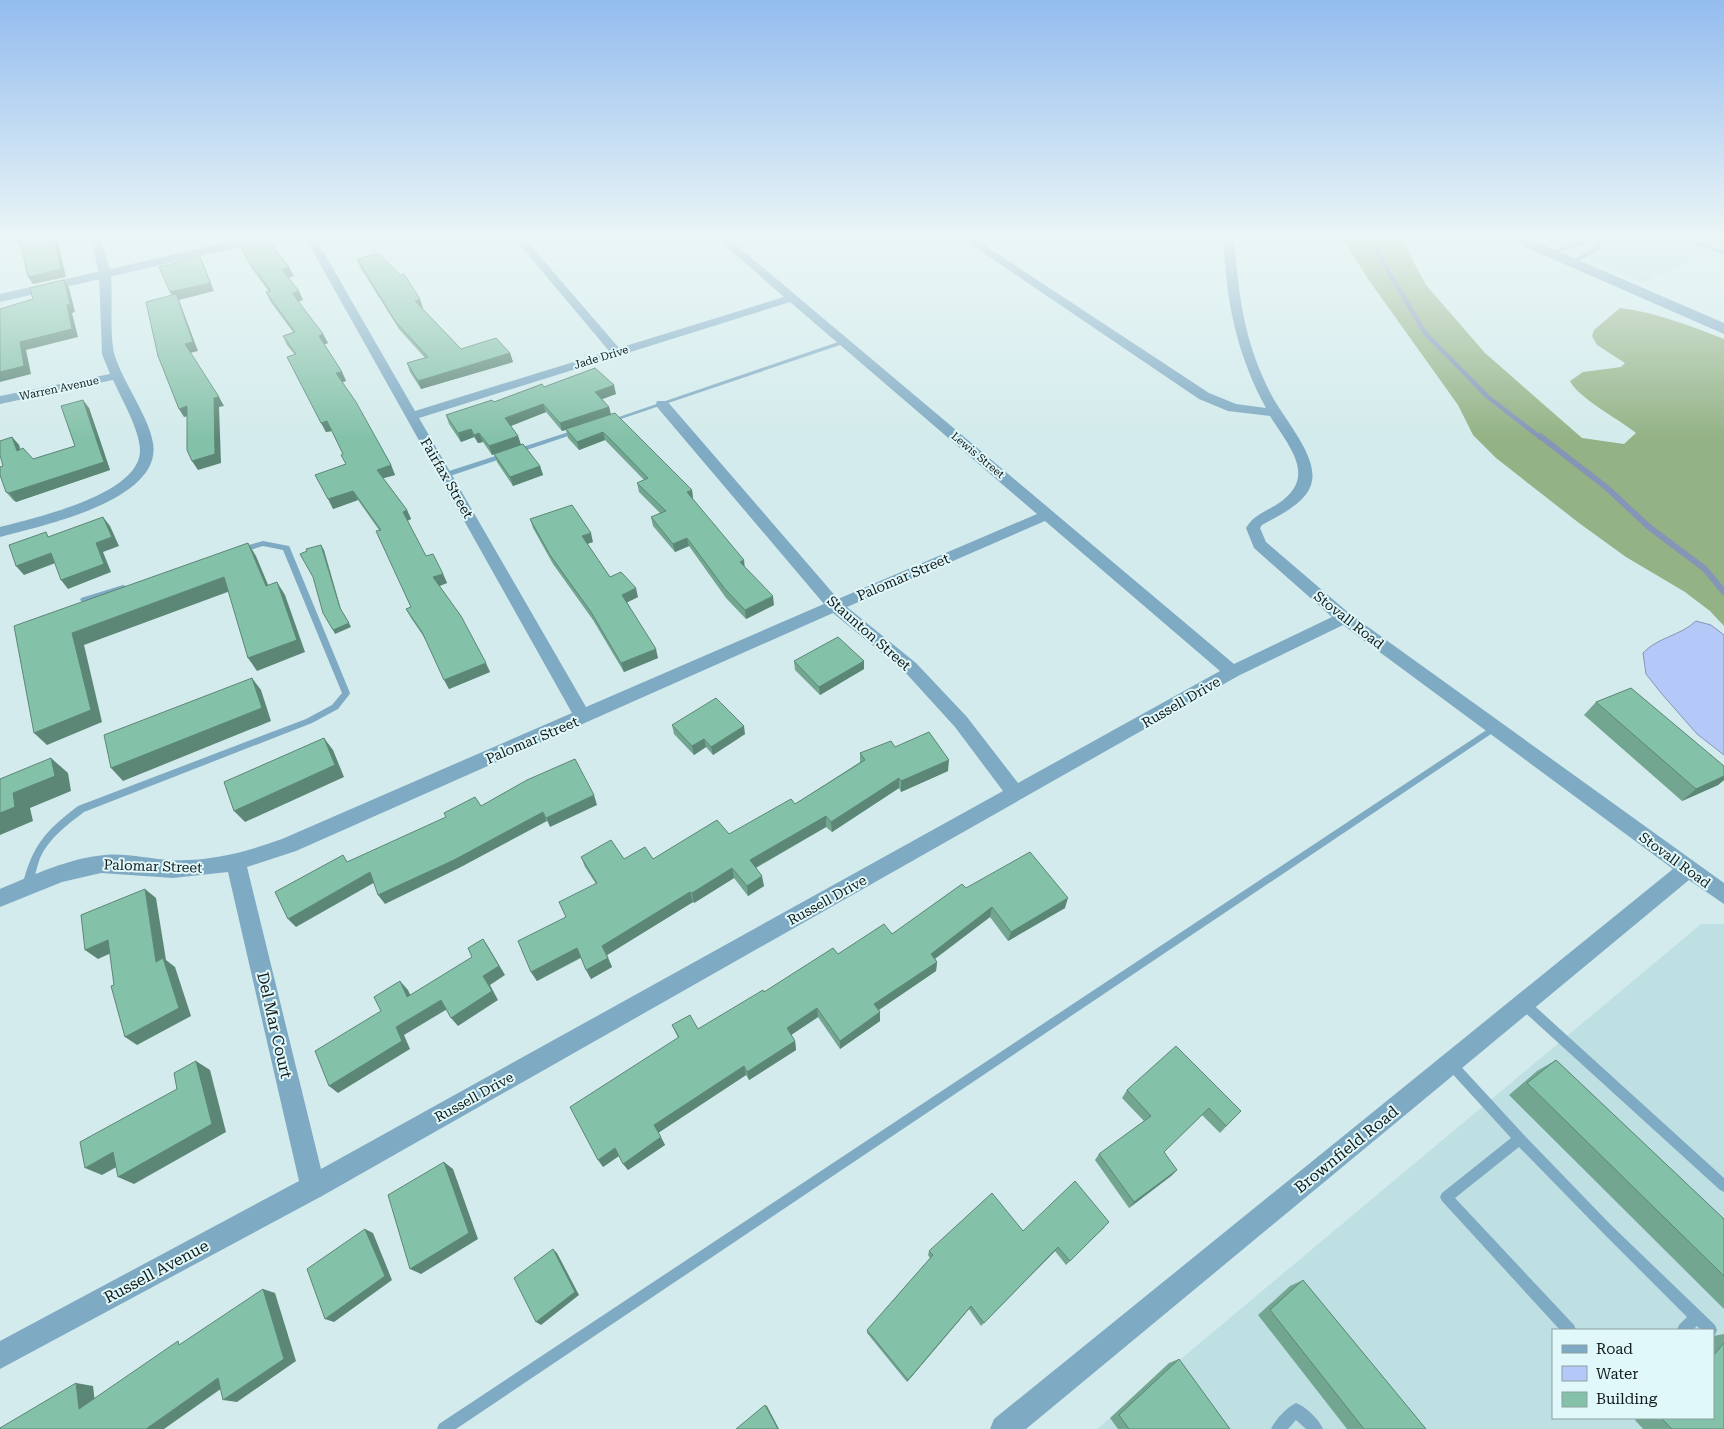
<svg xmlns="http://www.w3.org/2000/svg" width="1724" height="1429" font-family="'Roboto Serif',serif">
	<style>
		.built { fill: #bfe0e3; fill-rule: evenodd }
		.forest { fill: #93b285 }
		.water { fill: #b5c9f9; stroke: #8495b7 }
		.lines { fill: none; stroke-linecap: round; stroke-linejoin: round }
		.stream-far1 { stroke: #8495b7; stroke-width: 4.5 }
		.stream { stroke: #8495b7; stroke-width: 6 }
		.service { fill: #7faac3; fill-rule: evenodd }
		.minor { fill: #7faac3; fill-rule: evenodd }
		.tertiary { fill: #7faac3; fill-rule: evenodd }
		.wall { fill: #72a691 }
		.shaded-wall { fill: #5c8776 }
		.building { fill: #84c1a9; stroke: #5c8776 }
		.labels { text-anchor: middle; stroke-width: 4; stroke-linejoin: round; paint-order: stroke }
		.far-street-label { font-size: 11px; fill: #121b1c; stroke: #e0f8fa }
		.street-label { font-size: 14px; fill: #121b1c; stroke: #e0f8fa }
		.near-street-label { font-size: 16px; fill: #121b1c; stroke: #e0f8fa }
	</style>
	<rect width="100%" height="100%" fill="#d3ebec"/>
	<g class="built">
		<path d="M1540 239H1724V265L1703 256 1642 283Z"/>
		<path d="M1701 924H1724V1429H1097ZM1553 1330H1713V1418H1553Z"/>
	</g>
	<path class="forest" d="M1343 239H1401L1426 285 1485 353 1582 438 1624 444 1636 433C1619 419 1578 398 1570 381L1583 372 1621 367 1625 363 1597 345 1592 336 1594 330 1620 308C1656 312 1690 326 1724 339V626L1710 611 1685 592 1626 557 1579 523 1496 458 1473 435 1458 405 1368 279Z"/>
	<path class="water" d="M1696 621 1711 625 1724 635V755L1697 734 1661 693 1646 674 1643 653C1658 637 1680 636 1696 621Z"/>
	<g class="lines">
		<path class="stream-far1" d="M1369 239 1425 333 1488 397 1541 438"/>
		<path class="stream" d="M1540 436 1606 487 1649 527 1705 569 1724 592"/>
		<g class="service">
			<path d="M1604 239H1611L1601 244 1600 250 1574 263 1569 262 1595 248V244H1583L1553 254 1548 253 1581 241H1597Z"/>
			<path d="M1684 239H1691L1724 251V255Z"/>
			<path d="M844 340 847 342 846 343 612 422 610 423 607 421Z"/>
			<path d="M578 429 581 431 580 432 447 477H443L442 475 443 473Z"/>
			<path d="M263 541 289 546 290 548 350 693 349 695 338 709 312 723 84 812C67 825 49 838 40 858 36 868 35 879 31 889L27 890 23 889 22 886C33 845 44 832 78 806L306 719 332 705 342 693 283 550 263 546 241 553 237 550 238 548Z"/>
			<path d="M123 585 126 586 127 588 126 590 84 603 80 600 81 598Z"/>
			<path d="M1494 725 1497 726 1498 728 1497 730 456 1429H437L439 1424Z"/>
			<path d="M1524 999 1528 1000 1724 1178V1192L1720 1190 1520 1008 1519 1004 1520 1000Z"/>
			<path d="M1451 1058 1455 1060 1524 1135 1611 1225 1715 1325 1717 1330 1715 1335 1713 1336V1330H1701L1697 1326 1693 1330H1677L1679 1325 1687 1317 1603 1233 1519 1147 1455 1198 1574 1325 1576 1330H1560L1442 1201 1440 1197 1442 1193 1511 1138 1447 1068 1445 1064 1447 1060Z"/>
			<path d="M1296 1403C1306 1407 1319 1419 1323 1429H1306L1296 1420 1288 1429H1271C1275 1420 1287 1407 1296 1403Z"/>
		</g>
		<g class="minor">
			<path d="M91 239H101C104 251 109 264 111 276 113 297 109 338 115 356 123 382 149 417 153 443 163 501 40 526 0 537V527C34 518 138 495 140 452 141 432 122 400 113 380L0 404V396L110 374 102 354 99 274Z"/>
			<path d="M306 239H316L415 411 609 351 515 239H525L619 348 784 297 718 239H729L1234 664 1332 617 1254 548 1246 528C1253 516 1264 512 1276 505 1319 478 1290 448 1270 416L1228 411 1199 399 963 239H975L1209 393 1236 404 1266 408C1237 355 1225 299 1224 239H1234C1239 297 1244 343 1272 396 1284 419 1317 455 1312 481 1308 503 1279 515 1262 525L1260 528 1266 542 1350 614 1724 883V904L1689 880 1026 1429H990L994 1419 1673 869 1343 625 1238 676 322 1196 0 1369V1341L299 1181 228 872 173 878 101 873 62 882 0 907V889C33 875 69 858 105 855 127 853 149 859 170 860 208 862 246 852 282 839L572 713ZM790 302 1037 514 838 599 667 401H657L656 404 657 407 824 604 586 707 419 418ZM1045 521 1220 671 1018 783 967 717 916 663 847 607ZM833 613 904 671 955 727 1003 791 321 1169 247 867 296 851Z"/>
		</g>
		<g class="tertiary">
			<path d="M241 239H264L257 243 0 302V294Z"/>
			<path d="M1512 239H1530L1724 323V334L1514 242Z"/>
		</g>
	</g>
	<g class="wall">
		<path d="M1712 239H1724V244Z"/>
		<path d="M238 240 274 248 294 276 288 278 299 291 303 300 298 302 323 334 328 343 324 344 342 372 346 381 342 382 391 465 395 475 383 478 407 510 411 519 407 521 426 556 443 574 447 583 439 586 490 672 449 689 426 640 411 618 406 609 411 607 379 530 358 500 333 509 346 464 343 454 332 431 326 432 287 357 295 355 287 345 283 336 293 332 270 301 266 292H269L251 267Z"/>
		<path d="M357 259 423 308H422L461 349 510 353 513 362 421 389 410 372 407 363 425 358 399 329 360 267Z"/>
		<path d="M544 387 616 394 602 399 609 407 611 415 692 490 693 499 774 605 746 619 726 598 689 546 675 552 653 526 651 517 660 513 639 492 637 483 644 480 605 440 579 450 568 438 566 430 562 431 546 412 511 426 518 436 521 445 540 466 543 475 513 486 497 462 494 454 492 455 483 442 478 443 474 437 461 442 449 424 446 415 494 402Z"/>
		<path d="M89 408 110 470 16 502 13 500 6 492 3 466 12 437 19 445 20 450 33 459 75 446Z"/>
		<path d="M530 519 593 542 587 544 610 577 638 597 627 602 658 658 624 672 593 620 553 564 533 528Z"/>
		<path d="M794 661H864V669L820 695 795 670Z"/>
		<path d="M1596 702 1724 766V780L1718 785 1682 801 1584 715Z"/>
		<path d="M672 725 745 734 713 755 706 747 694 755 674 734Z"/>
		<path d="M895 747 948 771 901 792 899 788 832 832 826 827 756 868 764 886 748 896 734 878 694 903 693 902 607 955 612 967 591 979 581 958 537 981 531 972 566 917 596 884 585 867 581 857 624 859H653L729 834 795 804 860 762V753Z"/>
		<path d="M966 888 1065 908 1008 941 990 917 935 959 937 962 936 971 879 1010 880 1021 840 1049 818 1017 791 1035 795 1041 796 1050 749 1080 746 1075 658 1133 665 1145 628 1170 619 1156 603 1167 678 1038 672 1025 698 1029 764 992 838 954 892 934Z"/>
		<path d="M1556 1060 1724 1219V1309L1509 1095 1537 1071Z"/>
		<path d="M1127 1090 1241 1111 1220 1133 1202 1115 1164 1152 1177 1170 1171 1176 1129 1208 1095 1160 1099 1154 1144 1121 1122 1098Z"/>
		<path d="M1105 1227 1066 1265 1055 1251 981 1326 969 1309 907 1382 867 1333V1330L930 1258 928 1255 929 1251 1023 1231Z"/>
		<path d="M1303 1280 1426 1429H1347L1258 1315 1290 1286Z"/>
		<path d="M1724 1334V1429H1643L1635 1420 1637 1418H1713V1336Z"/>
		<path d="M1179 1359 1230 1429H1118L1110 1418 1169 1363Z"/>
	</g>
	<g class="shaded-wall">
		<path d="M54 239H57L66 277 33 284 28 277Z"/>
		<path d="M200 257 204 265 214 291 179 300 198 351 190 353 185 344 175 301 170 292Z"/>
		<path d="M289 267 294 276 286 278 282 270Z"/>
		<path d="M64 280 69 288 75 312 72 313 78 337 26 350 31 374 0 382V372L20 342 67 305Z"/>
		<path d="M299 291 303 300 296 302 292 293Z"/>
		<path d="M420 299 423 308 418 309 415 301Z"/>
		<path d="M323 334 328 343 323 345 319 336Z"/>
		<path d="M510 353 513 362 421 389 418 381Z"/>
		<path d="M342 372 346 381 340 383 336 373Z"/>
		<path d="M614 385 616 394 597 401 595 392Z"/>
		<path d="M219 397 224 406 219 407 221 463 198 470 192 461 214 398Z"/>
		<path d="M83 400 89 408 110 470 16 502 9 493 104 462Z"/>
		<path d="M543 404 546 412 508 427 505 418Z"/>
		<path d="M187 406 193 415 184 417 179 409Z"/>
		<path d="M609 407 611 415 562 431 560 423Z"/>
		<path d="M327 421 332 431 326 432 321 423Z"/>
		<path d="M471 429 474 437 461 442 458 433Z"/>
		<path d="M603 432 605 440 579 450 577 442Z"/>
		<path d="M479 433 483 442 478 443 474 435Z"/>
		<path d="M518 436 521 445 492 455 489 446Z"/>
		<path d="M12 437 19 445 23 459 17 451Z"/>
		<path d="M391 465 395 475 381 479 377 470Z"/>
		<path d="M540 466 543 475 513 486 510 477Z"/>
		<path d="M692 490 693 499 688 501 687 492Z"/>
		<path d="M353 491 358 500 333 509 328 499Z"/>
		<path d="M407 510 411 519 407 521 403 512Z"/>
		<path d="M103 517 110 526 119 546 103 552 111 572 68 589 61 580 96 543Z"/>
		<path d="M591 533 593 542 584 545 582 536Z"/>
		<path d="M687 538 689 546 675 552 673 544Z"/>
		<path d="M248 543 256 556 274 599 266 586Z"/>
		<path d="M321 545 324 550 342 613 340 608Z"/>
		<path d="M51 553 58 562 24 575 16 566Z"/>
		<path d="M744 560 745 569 740 562Z"/>
		<path d="M443 574 447 583 437 587 433 577Z"/>
		<path d="M224 577 233 590 84 645 102 722 47 745 34 733 72 633Z"/>
		<path d="M277 582 285 595 305 652 257 671 248 658Z"/>
		<path d="M636 588 638 597 624 604 622 595Z"/>
		<path d="M773 596 774 605 746 619 745 610Z"/>
		<path d="M349 623 351 627 335 634 333 630Z"/>
		<path d="M656 649 658 658 624 672 621 663Z"/>
		<path d="M864 661V669L820 695 819 687Z"/>
		<path d="M486 663 490 672 449 689 444 680Z"/>
		<path d="M252 678 261 690 271 721 123 781 111 768Z"/>
		<path d="M744 726 745 734 713 755 711 747Z"/>
		<path d="M324 738 333 750 344 777 245 822 234 811Z"/>
		<path d="M704 739 706 747 694 755 692 746Z"/>
		<path d="M51 758 68 773 71 791 30 808 33 821 0 835V813L13 793Z"/>
		<path d="M949 760 948 771 901 792V781Z"/>
		<path d="M1724 776V780L1718 785 1682 801 1696 789Z"/>
		<path d="M899 778V788L832 832 831 822Z"/>
		<path d="M594 795 597 805 550 827 546 818Z"/>
		<path d="M543 812 547 821 459 868 385 904 378 895Z"/>
		<path d="M826 816V827L751 870 750 860Z"/>
		<path d="M732 868 734 878 694 903 692 893Z"/>
		<path d="M370 872 377 881 296 927 288 919Z"/>
		<path d="M762 876 764 886 748 896 747 886Z"/>
		<path d="M145 889 156 898 166 960 175 967 191 1016 137 1045 125 1037 156 962Z"/>
		<path d="M690 892 693 902 607 955 602 946Z"/>
		<path d="M1068 898 1065 908 1008 941 1011 932Z"/>
		<path d="M992 907 990 917 929 963 931 954Z"/>
		<path d="M483 939 489 948 505 975 490 985 498 1000 458 1026 451 1018 483 976Z"/>
		<path d="M108 940 120 949 98 959 85 950Z"/>
		<path d="M577 948 581 957 537 981 531 972Z"/>
		<path d="M608 958 612 967 591 979 586 970Z"/>
		<path d="M937 962 936 971 874 1013V1004Z"/>
		<path d="M400 981 408 990 415 1005 407 997Z"/>
		<path d="M441 1000 449 1008 404 1035 410 1049 338 1093 329 1086 396 1027Z"/>
		<path d="M817 1008 818 1017 788 1037 787 1028Z"/>
		<path d="M880 1012V1021L840 1049V1041Z"/>
		<path d="M795 1041 796 1050 749 1080 747 1072Z"/>
		<path d="M196 1061 210 1070 226 1132 134 1184 118 1177Z"/>
		<path d="M744 1066 746 1075 658 1133 654 1125Z"/>
		<path d="M661 1137 665 1145 628 1170 623 1164Z"/>
		<path d="M615 1148 620 1155 603 1167 598 1160Z"/>
		<path d="M113 1152 129 1160 102 1175 85 1168Z"/>
		<path d="M444 1162 453 1169 478 1239 421 1274 410 1269Z"/>
		<path d="M1177 1170 1171 1176 1129 1208 1134 1202Z"/>
		<path d="M365 1229 373 1233 392 1280 334 1322 325 1319Z"/>
		<path d="M1058 1247 1055 1251 981 1326 984 1323Z"/>
		<path d="M553 1249 557 1253 579 1295 541 1325 536 1322Z"/>
		<path d="M263 1289 275 1293 296 1361 237 1402 223 1400Z"/>
		<path d="M971 1306 969 1309 907 1382 908 1380Z"/>
		<path d="M218 1378 232 1381 164 1429H146Z"/>
		<path d="M76 1383 93 1386 96 1411 79 1409Z"/>
		<path d="M765 1405 767 1406 779 1429H778Z"/>
	</g>
	<g class="building">
		<path d="M16 239H54L61 269 28 277 22 250Z"/>
		<path d="M242 239H268L274 248 289 267 282 270 299 291 292 293 323 334 319 336 342 372 336 373 356 402 391 465 377 470 407 510 403 512 426 556 433 554 443 574 433 577 461 616 486 663 444 680 422 632 406 609 411 607 376 531 381 530 353 491 328 499 315 475 346 464 341 455 343 454 327 421 321 423 287 357 296 354 283 336 295 332 266 292 271 291 247 259 238 240Z"/>
		<path d="M378 253 400 275 404 274 420 299 415 301 461 349 496 338 510 353 418 381 407 363 428 357 395 321 357 259Z"/>
		<path d="M200 257 210 283 170 292 159 267Z"/>
		<path d="M64 280 70 304 67 305 72 329 20 342 24 366 0 372V309L33 299 30 288Z"/>
		<path d="M176 294 193 342 185 344 219 397 214 398 215 454 192 461 187 450V406L179 409 158 356 146 302Z"/>
		<path d="M595 368 614 385 595 392 609 407 560 423 543 404 505 418 518 436 489 446 479 433 474 435 471 429 458 433 446 415 492 400 494 402 542 384 544 387Z"/>
		<path d="M83 400 104 462 9 493 6 492 0 475V467L3 466 0 455V441L12 437 17 451 23 448 33 459 75 446 61 406Z"/>
		<path d="M615 413 692 490 687 492 744 560 740 562 773 596 745 610 725 589 687 538 673 544 651 517 666 511 637 483 648 478 615 444 603 432 577 442 566 429Z"/>
		<path d="M523 444 540 466 510 477 494 454Z"/>
		<path d="M572 505 591 533 582 536 610 577 621 572 636 588 622 595 656 649 621 663 591 612 550 555 530 519Z"/>
		<path d="M103 517 112 537 96 543 104 564 61 580 51 553 16 566 9 545 46 532 48 537Z"/>
		<path d="M248 543 266 586 277 582 297 640 248 658 224 577 72 633 91 710 34 733 14 626Z"/>
		<path d="M321 545 340 608 349 623 333 630 323 613 313 577 300 554 307 551 306 549Z"/>
		<path d="M838 637 864 661 819 687 794 661Z"/>
		<path d="M252 678 262 708 111 768 104 735Z"/>
		<path d="M1631 688 1724 766V776L1696 789 1596 702Z"/>
		<path d="M716 698 744 726 711 747 704 739 692 746 672 725Z"/>
		<path d="M929 732 949 760 901 781 899 778 831 822 826 816 750 860 762 876 747 886 732 868 692 893 690 892 602 946 608 958 586 970 577 948 531 972 518 941 566 917 559 902 597 883 581 857 611 840 624 859 645 847 653 859 717 820 729 834 791 799 795 804 865 760 860 753 891 741 895 747Z"/>
		<path d="M324 738 335 765 234 811 224 782Z"/>
		<path d="M51 758 55 776 13 793 15 807 0 813V779Z"/>
		<path d="M575 759 594 795 546 818 543 812 454 860 378 895 370 872 288 919 275 892 343 855 347 862 446 817 444 813 475 797 481 806 527 780Z"/>
		<path d="M1030 852 1068 898 1011 932 992 907 931 954 937 962 874 1004 880 1012 840 1041 817 1008 787 1028 795 1041 747 1072 744 1066 654 1125 661 1137 623 1164 615 1148 598 1160 570 1107 679 1037 672 1025 690 1015 698 1029 763 990 764 992 833 948 838 954 884 924 892 934 962 884 966 888Z"/>
		<path d="M145 889 156 962 163 958 179 1008 125 1037 111 986 114 985 108 940 85 950 81 915Z"/>
		<path d="M483 939 499 966 483 976 492 991 451 1018 441 1000 396 1027 402 1041 329 1086 315 1051 381 1011 374 997 400 981 407 997 472 957 468 948Z"/>
		<path d="M1176 1046 1241 1111 1226 1126 1209 1108 1164 1152 1177 1170 1134 1202 1099 1154 1151 1116 1127 1090Z"/>
		<path d="M1556 1060 1724 1219V1276L1527 1083Z"/>
		<path d="M196 1061 212 1124 118 1177 113 1152 85 1168 80 1142 177 1089 174 1073Z"/>
		<path d="M444 1162 469 1233 410 1269 388 1195Z"/>
		<path d="M1075 1181 1109 1222 1070 1261 1058 1247 984 1323 971 1306 908 1380 867 1330 933 1255 929 1251 992 1193 1023 1231Z"/>
		<path d="M365 1229 385 1276 325 1319 307 1269Z"/>
		<path d="M553 1249 575 1292 536 1322 514 1278Z"/>
		<path d="M1303 1280 1426 1429H1364L1270 1310Z"/>
		<path d="M263 1289 284 1359 223 1400 218 1378 146 1429H0V1428L76 1383 79 1409 178 1341 179 1345Z"/>
		<path d="M1724 1343V1429H1672L1661 1418H1713V1356Z"/>
		<path d="M1179 1359 1230 1429H1129L1119 1415Z"/>
		<path d="M765 1405 778 1429H736Z"/>
	</g>
	<linearGradient id="sky" x2="0" y2="1"><stop stop-color="#93bcef"/><stop offset="0.54" stop-color="#ebf6f6"/><stop offset="1" stop-color="#ebf6f6" stop-opacity="0"/></linearGradient>
	<rect width="1724" height="439" fill="url(#sky)"/>
	<g class="labels">
		<g class="far-street-label">
			<text transform="translate(601 357) rotate(-17)" y="4">Jade Drive</text>
			<text transform="translate(59 388) rotate(-12)" y="4">Warren Avenue</text>
			<text transform="translate(978 455) rotate(40)" y="4">Lewis Street</text>
		</g>
		<g class="street-label">
			<text transform="translate(447 478) rotate(60)" y="5">Fairfax Street</text>
			<text transform="translate(903 577) rotate(-23)" y="5">Palomar Street</text>
			<text transform="translate(1349 620) rotate(38)" y="5">Stovall Road</text>
			<text transform="translate(869 633) rotate(41)" y="5">Staunton Street</text>
			<text transform="translate(1181 702) rotate(-30)" y="5">Russell Drive</text>
			<text transform="translate(532 740) rotate(-23)" y="5">Palomar Street</text>
			<text transform="translate(1675 860) rotate(36)" y="5">Stovall Road</text>
			<text transform="translate(153 866) rotate(2)" y="5">Palomar Street</text>
			<text transform="translate(827 900) rotate(-29)" y="5">Russell Drive</text>
			<text transform="translate(474 1097) rotate(-29)" y="5">Russell Drive</text>
		</g>
		<g class="near-street-label">
			<text transform="translate(275 1025) rotate(77)" y="6">Del Mar Court</text>
			<text transform="translate(1346 1149) rotate(-39)" y="6">Brownfield Road</text>
			<text transform="translate(156 1271) rotate(-28)" y="6">Russell Avenue</text>
		</g>
	</g>
	<rect x="1552" y="1329" width="162" height="90" fill="#e0f8fa" stroke="#8ea0a1"/>
	<rect x="1562" y="1345" width="25" height="8" fill="#7faac3" stroke="#8ea0a1"/>
	<text x="1596" y="1354" font-size="15" fill="#121b1c">Road</text>
	<rect x="1562" y="1366" width="25" height="15" fill="#b5c9f9" stroke="#8ea0a1"/>
	<text x="1596" y="1379" font-size="15" fill="#121b1c">Water</text>
	<rect x="1562" y="1392" width="25" height="15" fill="#84c1a9" stroke="#8ea0a1"/>
	<text x="1596" y="1404" font-size="15" fill="#121b1c">Building</text>
</svg>
